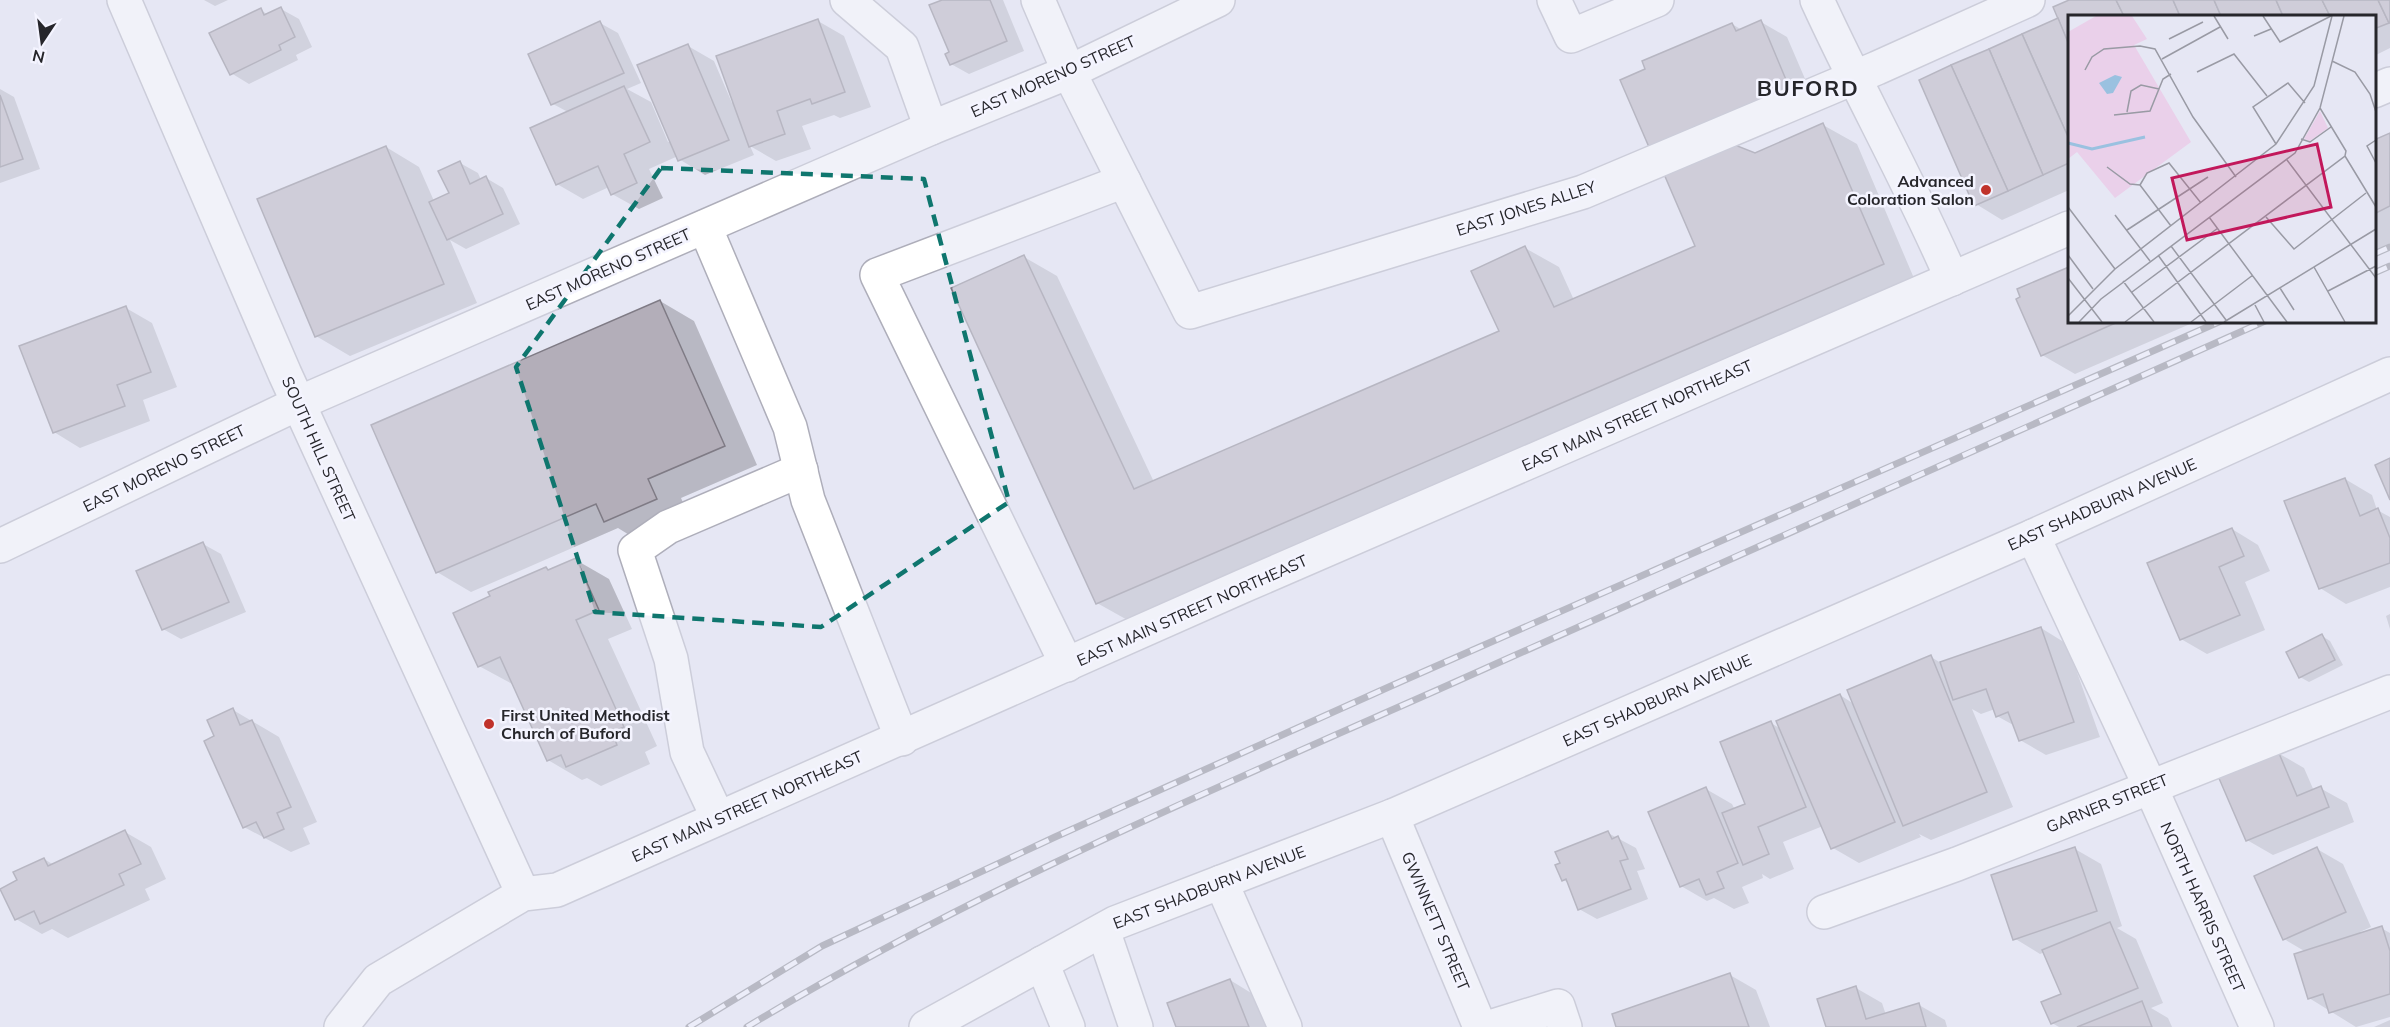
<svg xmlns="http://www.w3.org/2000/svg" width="2390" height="1027" font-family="Mulish,sans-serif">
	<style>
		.shadow { fill: #0003 }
		.building { fill: #b3aeb9; stroke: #7f7b85; stroke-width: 1.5 }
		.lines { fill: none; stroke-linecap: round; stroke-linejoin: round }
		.minor-casing { stroke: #aeaeba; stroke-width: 36 }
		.minor { stroke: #fff; stroke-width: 33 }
		.rail-casing { stroke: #81828b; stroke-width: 7 }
		.rail { stroke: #f4f4ff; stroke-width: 4.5; stroke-dasharray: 14; stroke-linecap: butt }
		.marked { fill: none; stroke: #0f766e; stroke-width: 4.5; stroke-dasharray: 12 8; stroke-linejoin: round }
		.poi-dot { fill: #c0322b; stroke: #f4f4ff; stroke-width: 2 }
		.labels { text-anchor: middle; stroke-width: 5; stroke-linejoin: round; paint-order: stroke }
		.street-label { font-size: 16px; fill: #26262b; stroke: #f4f4ff }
		.poi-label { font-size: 16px; font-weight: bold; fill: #26262b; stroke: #f4f4ff; text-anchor: end }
		.district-label { font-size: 22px; font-weight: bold; letter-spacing: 1.5px; fill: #26262b; stroke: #f4f4ff }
		.inset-river { fill: none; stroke: #9ac1e0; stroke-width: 3 }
		.inset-road { fill: none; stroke: #999aa4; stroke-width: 1.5 }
		.view { fill: #c2185b; fill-opacity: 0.15; stroke: #c2185b; stroke-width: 3 }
		.inset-edge { fill: none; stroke: #26262b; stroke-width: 3 }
	</style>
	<rect width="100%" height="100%" fill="#e6e7f4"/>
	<g class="shadow">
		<path d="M204 0H228L215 6Z"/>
		<path d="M946 0H1003L1024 51 969 74 951 64Z"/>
		<path d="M2072 0H2390V48L2374 56V16H2069V190L2002 220 1976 204 2059 19Z"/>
		<path d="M281 9 299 19 312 47 296 55 298 60 249 84 231 73 261 10 268 15Z"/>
		<path d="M818 21 844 36 871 107 840 118 834 115 802 126 811 149 776 161 750 146 754 155 705 175 679 159 678 156 649 169 663 198 639 209 612 194 609 187 583 199 557 184 568 112 553 104 600 23 618 33 641 83 627 89 651 102 668 142 671 141 688 46 714 61 732 103Z"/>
		<path d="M1761 22 1787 37 1818 109 1731 146 1755 154 1823 125 1857 144 1916 283 1131 622 1097 603 1024 257 1057 276 1154 482 1501 332 1525 248 1559 267 1574 300 1697 247 1647 69 1732 24 1742 30Z"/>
		<path d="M0 89 14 97 40 169 0 183Z"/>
		<path d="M2390 134V244L2374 252V142Z"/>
		<path d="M386 147 419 167 434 201 451 193 460 163 478 173 481 180 486 178 503 188 520 224 466 249 450 240 477 303 350 356 316 336Z"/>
		<path d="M2069 269V321H2197L2075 374 2042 355Z"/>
		<path d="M660 301 694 321 757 465 681 498 690 518 639 541 618 528 471 592 437 572Z"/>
		<path d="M126 308 152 323 177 387 143 400 150 421 80 448 54 432Z"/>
		<path d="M2345 479 2372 495 2377 510 2390 517V587L2346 604 2320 588Z"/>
		<path d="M2232 529 2258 545 2270 571 2245 582 2265 630 2207 654 2181 639Z"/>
		<path d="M203 544 221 554 246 612 181 639 163 629Z"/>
		<path d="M576 560 609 579 632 629 608 639 657 746 645 752 650 764 601 786 587 778 582 780 548 760 514 685 479 666 546 568 550 571Z"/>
		<path d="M2390 614V629L2386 616Z"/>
		<path d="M2041 628 2067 644 2100 737 2046 755 2020 740 2015 726 1997 716 1995 709 1981 714 1972 709 2013 807 1931 840 1919 834 1921 837 1859 863 1833 848 1823 826 1783 842 1794 869 1770 879 1762 874 1763 878 1742 887 1749 903 1734 909 1714 898 1707 901 1681 886 1706 789 1732 804 1735 810 1747 805 1771 723 1781 729 1840 695 1854 704 1931 657 1941 663Z"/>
		<path d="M2322 636 2330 641 2343 665 2309 682 2300 677Z"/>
		<path d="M233 710 279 737 317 822 303 828 310 844 291 852 244 827 216 737Z"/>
		<path d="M2278 753 2304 768 2314 791 2320 788 2347 803 2354 822 2273 855 2247 840Z"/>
		<path d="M125 832 151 847 166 879 145 889 150 900 68 938 52 929 42 934 16 919 19 881 44 859 54 865Z"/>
		<path d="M1608 833 1636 848 1645 869 1637 871 1648 899 1597 919 1579 909 1569 883 1563 880Z"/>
		<path d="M2075 849 2101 864 2122 926 2117 928 2136 939 2163 1003 2151 1008 2168 1018 2172 1027H2059L2052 1023 2063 995 2045 952 2040 954 2014 938Z"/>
		<path d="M2317 849 2343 864 2371 927 2360 932 2361 934 2381 928 2390 933V1017L2356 1027 2309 998 2306 952 2284 939Z"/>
		<path d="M1730 975 1756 990 1770 1027H1618Z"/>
		<path d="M1230 980 1256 996 1268 1027H1178Z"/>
		<path d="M1856 988 1882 1003 1886 1015 1919 1005 1945 1020 1947 1027H1827Z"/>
		<path d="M2390 1020V1027H2374Z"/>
	</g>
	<g class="building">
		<path d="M942 0H990L1007 41 950 65 945 54 949 52 929 5Z"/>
		<path d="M2069 0H2116L2124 16H2069V45L2053 7Z"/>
		<path d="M2116 0H2173L2180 16H2124Z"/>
		<path d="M2173 0H2214L2221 16H2180Z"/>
		<path d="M2214 0H2276L2283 16H2221Z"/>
		<path d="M2276 0H2322L2330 16H2283Z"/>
		<path d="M2322 0H2378L2389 23 2374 29V16H2330Z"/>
		<path d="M2378 0H2390V22L2389 23Z"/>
		<path d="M281 7 295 37 279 45 281 50 230 75 209 33 261 8 264 15Z"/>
		<path d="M2058 18 2069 45V139L2022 34Z"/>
		<path d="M818 19 845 92 812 104 810 99 777 111 785 134 749 147 716 56Z"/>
		<path d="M1761 20 1792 94 1652 154 1620 80 1645 69 1642 61 1732 23 1736 31Z"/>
		<path d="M600 21 624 73 551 105 528 54Z"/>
		<path d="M2022 34 2069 139V163L2043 175 1989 49Z"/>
		<path d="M688 44 729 140 678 161 637 65Z"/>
		<path d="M1989 49 2043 175 2008 191 1951 65Z"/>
		<path d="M1951 65 2008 191 1974 206 1919 80Z"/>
		<path d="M624 86 650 142 624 154 637 183 611 195 598 166 556 185 530 128Z"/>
		<path d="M0 95 23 159 0 167Z"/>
		<path d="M1823 123 1884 264 1096 604 951 288 1024 255 1134 489 1499 331 1471 271 1525 246 1554 307 1695 246 1664 174 1730 143 1755 153Z"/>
		<path d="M2390 133V206L2374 214V140Z"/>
		<path d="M386 146 444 284 315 337 257 199Z"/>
		<path d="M460 161 470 184 486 176 503 214 447 240 429 202 449 193 438 171Z"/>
		<path d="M2069 267V321H2120L2041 356 2016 299 2020 297 2017 289Z"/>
		<path d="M660 300 725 446 648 479 657 499 604 522 596 504 436 573 371 425Z"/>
		<path d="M126 306 151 372 117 385 125 406 53 433 19 346Z"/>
		<path d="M2390 458V500L2375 465Z"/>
		<path d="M2345 478 2360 516 2378 508 2390 538V563L2319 589 2284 501Z"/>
		<path d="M2232 528 2244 556 2219 567 2240 615 2180 640 2147 563Z"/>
		<path d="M203 542 229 602 162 630 136 571Z"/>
		<path d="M576 558 599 610 576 620 624 727 612 732 617 745 566 767 561 755 547 761 500 657 478 667 453 613 490 596 488 592 546 567 548 570Z"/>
		<path d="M2041 627 2074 722 2019 741 2008 712 1996 717 1986 689 1953 700 1940 662Z"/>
		<path d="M2322 634 2335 660 2299 678 2286 652Z"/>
		<path d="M1931 655 1987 792 1903 826 1847 690Z"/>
		<path d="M1840 694 1895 822 1831 849 1776 721Z"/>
		<path d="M233 708 240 725 252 720 291 807 277 813 284 829 264 838 256 822 243 828 204 741 214 736 207 720Z"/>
		<path d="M1771 721 1806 807 1758 827 1769 854 1743 865 1722 813 1745 804 1720 742Z"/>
		<path d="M2278 751 2297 796 2321 786 2329 807 2246 841 2218 776Z"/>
		<path d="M1706 787 1738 863 1717 872 1724 888 1706 895 1699 879 1680 887 1648 812Z"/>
		<path d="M125 830 141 864 119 874 124 885 40 924 34 911 15 920 0 889 17 880 13 872 44 858 48 866Z"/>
		<path d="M1608 831 1612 839 1618 836 1628 859 1620 861 1631 889 1578 910 1566 879 1562 881 1555 865 1560 863 1555 852Z"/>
		<path d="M2075 847 2097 911 2013 940 1991 875Z"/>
		<path d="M2317 847 2346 912 2283 940 2254 876Z"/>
		<path d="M2110 922 2138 988 2051 1024 2041 1002 2061 994 2042 950Z"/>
		<path d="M2382 926 2390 951V994L2329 1013 2323 994 2308 999 2294 954Z"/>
		<path d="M1730 973 1749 1027H1616L1612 1014Z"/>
		<path d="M1230 979 1249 1027H1176L1167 1003Z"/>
		<path d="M1856 986 1866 1019 1919 1003 1926 1027H1826L1817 999Z"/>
		<path d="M2142 1001 2152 1027H2077Z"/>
	</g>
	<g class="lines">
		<defs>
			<g id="minor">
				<path d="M124 0 285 374 523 894"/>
				<path d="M847 0 902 47 931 128"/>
				<path d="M1038 0 1069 72 1190 312 1583 192 1877 68 2028 0"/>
				<path d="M1554 0 1571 36 1657 0"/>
				<path d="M1817 0C1860 94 1911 184 1952 279"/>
				<path d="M2374 91 2390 84"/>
				<path d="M705 227 790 427 808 500 902 739"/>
				<path d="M2033 536 2150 786 2257 1027"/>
				<path d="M0 546 299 403 931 128 1069 72 1218 0"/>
				<path d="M1067 665 877 275 1124 181"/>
				<path d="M1392 816 1480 1027"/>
				<path d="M718 818 687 752 671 659 635 550 668 527 801 470"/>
				<path d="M1221 882 1285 1027"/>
				<path d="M1824 912 1957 864 2390 692"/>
				<path d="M1103 930 1136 1027"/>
				<path d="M1042 963 1068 1027"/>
				<path d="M341 1027 378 980 523 894 557 890 1243 586 2069 228"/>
				<path d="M926 1027 1115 923 1392 816 2033 536 2390 374"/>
				<path d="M1490 1027 1558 1006 1565 1027"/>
			</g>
		</defs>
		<use href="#minor" class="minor-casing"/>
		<use href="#minor" class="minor"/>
		<defs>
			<g id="rail">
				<path d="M2374 254 2390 247"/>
				<path d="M2374 273 2390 266"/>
				<path d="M689 1027 822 946 1055 837 1391 686 2221 321"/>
				<path d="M747 1027C965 895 1202 794 1435 691 1712 567 1989 444 2265 321"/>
			</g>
		</defs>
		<use href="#rail" class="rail-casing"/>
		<use href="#rail" class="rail"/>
	</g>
	<path d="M0 0H2390V1027H0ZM661 168 924 179 1009 502 821 627 595 612 516 367Z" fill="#e6e7f4" fill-opacity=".55" fill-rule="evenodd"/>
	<path class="marked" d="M661 168 924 179 1009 502 821 627 595 612 516 367Z"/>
	<g class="poi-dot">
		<circle cx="1986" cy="190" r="6"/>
		<circle cx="489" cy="724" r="6"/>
	</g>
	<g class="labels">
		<g class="street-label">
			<text transform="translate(1053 76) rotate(-24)" y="6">EAST MORENO STREET</text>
			<text transform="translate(1526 208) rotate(-18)" y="6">EAST JONES ALLEY</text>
			<text transform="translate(608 269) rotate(-24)" y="6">EAST MORENO STREET</text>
			<text transform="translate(1637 415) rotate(-24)" y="6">EAST MAIN STREET NORTHEAST</text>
			<text transform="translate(319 449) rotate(66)" y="6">SOUTH HILL STREET</text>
			<text transform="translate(164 468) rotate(-26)" y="6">EAST MORENO STREET</text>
			<text transform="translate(2102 504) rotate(-24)" y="6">EAST SHADBURN AVENUE</text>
			<text transform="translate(1192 610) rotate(-24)" y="6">EAST MAIN STREET NORTHEAST</text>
			<text transform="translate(1657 700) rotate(-24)" y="6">EAST SHADBURN AVENUE</text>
			<text transform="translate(2107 803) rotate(-22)" y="6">GARNER STREET</text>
			<text transform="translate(747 806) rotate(-24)" y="6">EAST MAIN STREET NORTHEAST</text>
			<text transform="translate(1209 887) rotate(-21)" y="6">EAST SHADBURN AVENUE</text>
			<text transform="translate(2203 907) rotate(66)" y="6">NORTH HARRIS STREET</text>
			<text transform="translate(1436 921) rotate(67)" y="6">GWINNETT STREET</text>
		</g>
		<g class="poi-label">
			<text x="1974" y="187">Advanced<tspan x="1974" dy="18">Coloration Salon</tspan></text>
			<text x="501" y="721" text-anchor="start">First United Methodist<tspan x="501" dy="18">Church of Buford</tspan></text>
		</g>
		<g class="district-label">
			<text x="1808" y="96">BUFORD</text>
		</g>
	</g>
	<g transform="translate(2068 15)">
		<rect width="308" height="308" fill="#e6e7f4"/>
		<path d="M28 1H64L79 24 66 30 123 127 47 183 9 137 0 144V17ZM252 96 260 113 242 126 236 124Z" fill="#ead0ea"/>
		<path d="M47 60 54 62 45 78 39 79 31 68Z" fill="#9ac1e0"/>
		<path class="inset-river" d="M0 128 24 134 77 122"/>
		<path class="inset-road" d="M146 1 160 24M195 1 212 27 263 1M186 21 203 14M101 24 135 7M94 44 152 12M264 46 287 57 302 79 308 97M17 55 24 42 36 34 72 31 87 34 125 102 168 162M129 57 166 39 199 81M59 97 63 76 73 70 91 74M46 100 82 96 95 64 103 59M233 124 242 127 263 112M308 125 299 131 308 148M208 129 185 92 220 68 237 88M277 141 308 192M219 145 308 263M39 152 62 169 72 170 103 211M72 170 79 158 101 148 133 188M0 192 47 254M47 200 82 246M141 202 219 307M198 202 226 234 298 178M59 215 140 162M103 231 158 305M0 240 25 274M90 240 138 307M246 252 277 307M0 263 34 307M55 266 86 307M212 273 226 295M260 276 308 251M64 277 150 213M187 290 196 307M0 301 47 254 208 129 246 71 264 1M11 307 33 284 227 138 252 93 276 1M57 307 277 141 278 136 252 93M123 307 185 260M156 307 308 214"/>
		<path class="view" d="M249 129 263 192 119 225 104 163Z"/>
		<rect width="308" height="308" class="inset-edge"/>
	</g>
	<g transform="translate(42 42) rotate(193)" stroke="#f4f4ff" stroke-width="4.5" paint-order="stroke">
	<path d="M0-4.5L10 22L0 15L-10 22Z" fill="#26262b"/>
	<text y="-9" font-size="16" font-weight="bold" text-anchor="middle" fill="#26262b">N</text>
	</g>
</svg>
